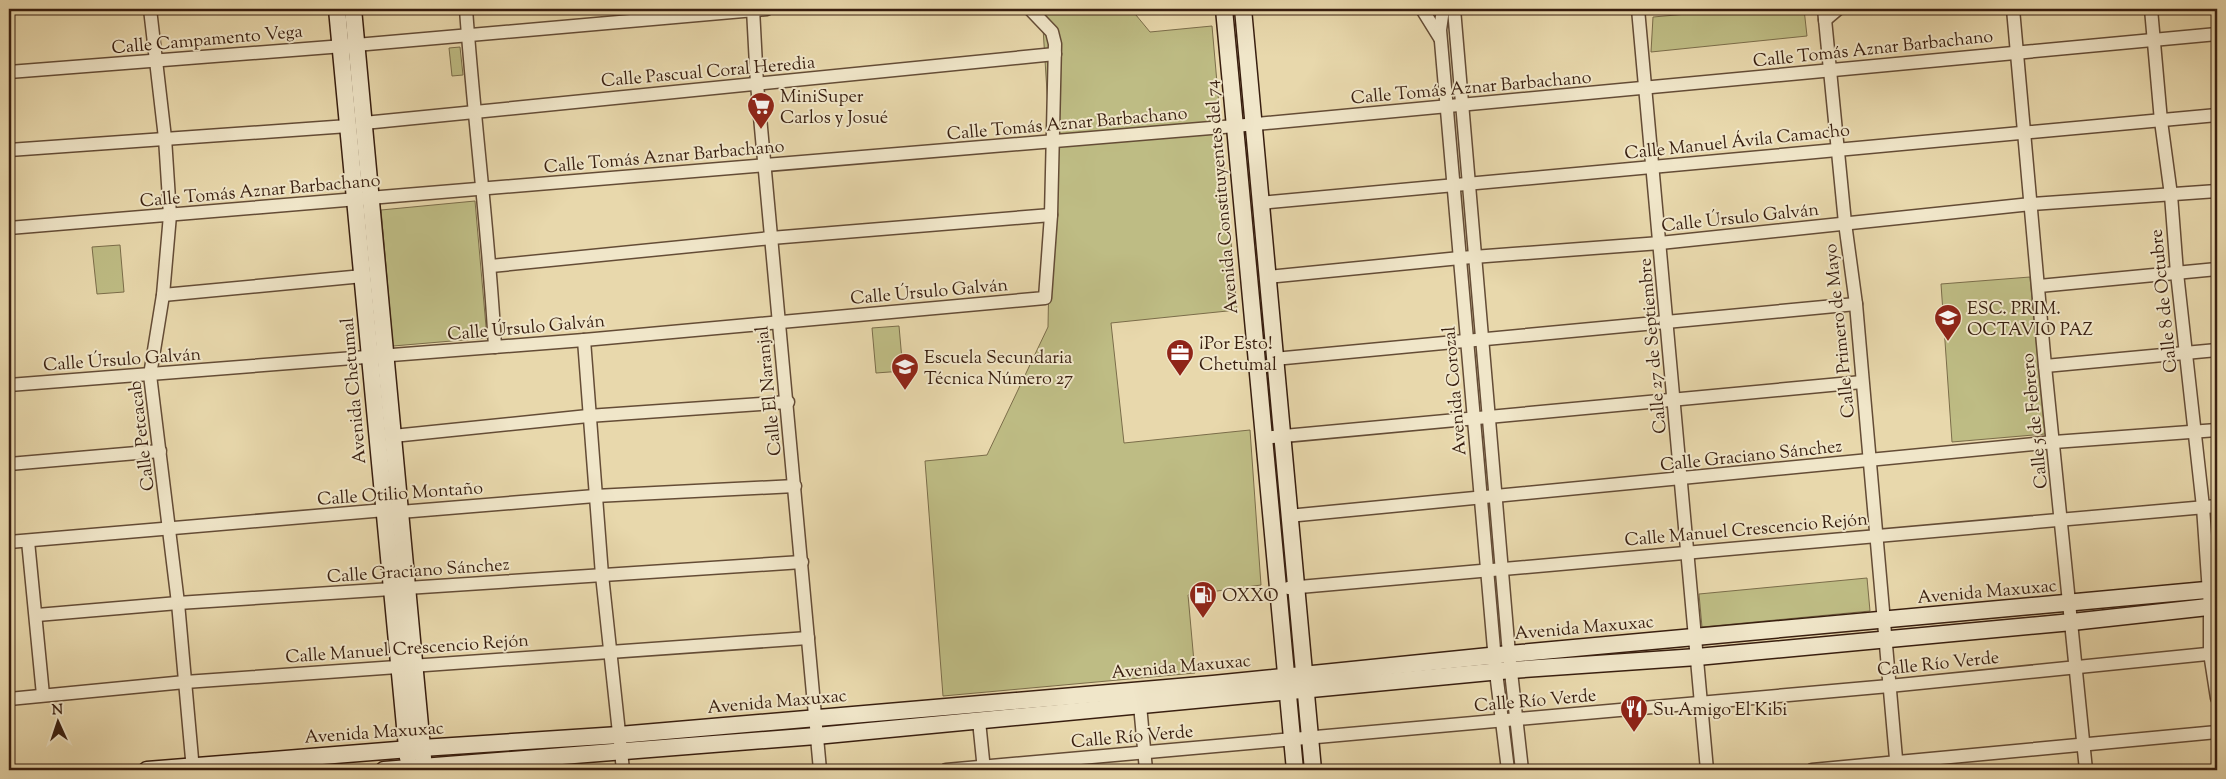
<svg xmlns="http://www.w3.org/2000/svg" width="2226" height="779" font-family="'Sorts Mill Goudy',serif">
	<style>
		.green { fill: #bebc84; stroke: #7b6d4a }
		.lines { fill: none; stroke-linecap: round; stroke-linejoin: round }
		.minor-casing { stroke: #644c36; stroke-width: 15 }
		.secondary-casing { stroke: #381e0f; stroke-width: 19 }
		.minor { stroke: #f0e6c9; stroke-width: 12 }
		.secondary { stroke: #f0e6c9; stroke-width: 16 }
		.labels { text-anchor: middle; stroke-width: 4; stroke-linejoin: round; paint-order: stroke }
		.street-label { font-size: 18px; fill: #381e0f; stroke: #f0e6c9 }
		.poi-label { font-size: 18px; fill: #381e0f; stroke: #f0e6c9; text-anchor: start }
	</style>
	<rect width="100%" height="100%" fill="#e8d8ac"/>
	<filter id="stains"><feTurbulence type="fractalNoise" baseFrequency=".004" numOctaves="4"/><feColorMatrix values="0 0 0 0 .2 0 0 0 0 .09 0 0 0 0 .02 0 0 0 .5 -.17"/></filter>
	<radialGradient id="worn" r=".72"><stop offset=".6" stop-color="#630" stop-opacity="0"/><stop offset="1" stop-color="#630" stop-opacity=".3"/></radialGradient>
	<g class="green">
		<path d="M1023 9H1131L1150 32 1212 26 1237 310 1111 323 1124 443 1250 430 1261 585 1188 595 1195 673 943 696 925 461 987 455 1048 327 1051 156 1043 28Z"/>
		<path d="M1744 9H1804L1807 36 1651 52 1653 17Z"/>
		<path d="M460 47 463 75 452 76 449 48Z"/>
		<path d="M475 201 487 338 393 346 381 210Z"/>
		<path d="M120 245 124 292 97 294 92 247Z"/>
		<path d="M2030 277 2045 434 1952 442 1941 284Z"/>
		<path d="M899 326 903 371 876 373 872 328Z"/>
		<path d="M1867 578 1870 611 1702 627 1699 594Z"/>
	</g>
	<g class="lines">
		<defs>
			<g id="minor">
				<path d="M150 9 165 138 170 215 163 295 150 375 178 603 193 770"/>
				<path d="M466 9C474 122 489 234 495 347"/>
				<path d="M753 9 757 84 820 770"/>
				<path d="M1422 9 1440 38"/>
				<path d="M1443 9 1440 30 1496 672 1508 770"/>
				<path d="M1454 9 1509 654 1522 770"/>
				<path d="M1638 9 1707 770"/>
				<path d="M1824 9 1845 223 1856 304 1897 770"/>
				<path d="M2013 9 2045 366 2086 770"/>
				<path d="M2151 9 2161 121 2171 195 2177 273 2203 507 2210 607V653L2217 698"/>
				<path d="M1825 20 1838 9"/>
				<path d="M9 72 356 45 767 9"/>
				<path d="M364 123 1055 54"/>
				<path d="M9 150 348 126"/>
				<path d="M1260 203 2217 115"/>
				<path d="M9 228 1235 126 2217 34"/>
				<path d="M491 266 771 238 1051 215"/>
				<path d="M1267 277 1460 258 1660 243 2031 204 2217 191"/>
				<path d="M2039 286 2217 269"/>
				<path d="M163 295 363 276"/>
				<path d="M584 340 602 575 623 770"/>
				<path d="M1274 359 1856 304"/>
				<path d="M2045 366 2217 350"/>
				<path d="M9 385 584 340 1045 298 1051 215 1055 44 1052 32 1030 9"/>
				<path d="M393 436 588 416 788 402"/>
				<path d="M1263 438 1862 382"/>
				<path d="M9 464 160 451"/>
				<path d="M1288 516 2054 442 2217 430"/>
				<path d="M28 541 43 695"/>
				<path d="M9 542 385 510 400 512 595 496 795 486"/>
				<path d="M1288 588 2217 506"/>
				<path d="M37 615 178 603 802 562"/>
				<path d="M9 699 185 682 808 638"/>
				<path d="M1140 705 1146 770"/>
				<path d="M979 721 984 770"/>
				<path d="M946 770 1889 686 2217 653"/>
				<path d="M1812 770 2217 732"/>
			</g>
			<g id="secondary">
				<path d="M337 9 408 758"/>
				<path d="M353 9 423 758"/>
				<path d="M1224 9 1295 770"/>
				<path d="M1243 9 1313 770"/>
				<path d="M147 770 422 748 619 735 1213 684 1509 654 2217 589"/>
				<path d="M384 770 816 736 1511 670 1697 657 2072 622 2217 606"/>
			</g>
		</defs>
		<use href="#minor" class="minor-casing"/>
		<use href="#secondary" class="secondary-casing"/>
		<use href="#minor" class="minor"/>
		<use href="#secondary" class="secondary"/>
	</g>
	<defs>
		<symbol id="supermarket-pin" viewBox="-11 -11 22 30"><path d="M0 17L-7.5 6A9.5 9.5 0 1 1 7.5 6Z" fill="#8f2418" stroke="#f0e6c9"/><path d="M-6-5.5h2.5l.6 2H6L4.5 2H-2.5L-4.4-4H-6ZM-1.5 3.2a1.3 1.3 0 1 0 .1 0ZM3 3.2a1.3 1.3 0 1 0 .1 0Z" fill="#fff"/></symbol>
		<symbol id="school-pin" viewBox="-11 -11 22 30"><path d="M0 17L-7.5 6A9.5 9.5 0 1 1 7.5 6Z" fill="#8f2418" stroke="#f0e6c9"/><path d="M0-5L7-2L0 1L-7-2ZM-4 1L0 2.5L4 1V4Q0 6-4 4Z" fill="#fff"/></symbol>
		<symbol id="office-pin" viewBox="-11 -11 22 30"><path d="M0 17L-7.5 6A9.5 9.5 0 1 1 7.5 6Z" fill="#8f2418" stroke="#f0e6c9"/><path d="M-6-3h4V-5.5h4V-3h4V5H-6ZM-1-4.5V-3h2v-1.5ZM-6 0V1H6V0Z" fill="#fff"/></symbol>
		<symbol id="fuel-pin" viewBox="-11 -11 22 30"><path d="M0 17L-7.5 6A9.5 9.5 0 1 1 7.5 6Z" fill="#8f2418" stroke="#f0e6c9"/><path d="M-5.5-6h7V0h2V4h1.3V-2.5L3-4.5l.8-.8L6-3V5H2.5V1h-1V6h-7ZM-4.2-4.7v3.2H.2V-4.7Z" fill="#fff"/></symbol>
		<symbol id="restaurant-pin" viewBox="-11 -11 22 30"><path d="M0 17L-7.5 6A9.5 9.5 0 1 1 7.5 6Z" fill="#8f2418" stroke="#f0e6c9"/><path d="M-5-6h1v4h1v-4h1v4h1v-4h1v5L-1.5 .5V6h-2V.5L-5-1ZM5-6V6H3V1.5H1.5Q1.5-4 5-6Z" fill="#fff"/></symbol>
	</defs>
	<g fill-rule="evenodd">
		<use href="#supermarket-pin" x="745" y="90" width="32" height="43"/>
		<use href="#school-pin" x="1932" y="302" width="32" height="43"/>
		<use href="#office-pin" x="1164" y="337" width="32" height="43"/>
		<use href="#school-pin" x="889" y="351" width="32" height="43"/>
		<use href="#fuel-pin" x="1187" y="579" width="32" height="43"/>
		<use href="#restaurant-pin" x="1618" y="693" width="32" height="43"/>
	</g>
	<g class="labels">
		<g class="street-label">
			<text transform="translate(207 39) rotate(-5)" y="6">Calle Campamento Vega</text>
			<text transform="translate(1873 48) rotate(-6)" y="6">Calle Tomás Aznar Barbachano</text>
			<text transform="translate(708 71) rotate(-5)" y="6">Calle Pascual Coral Heredia</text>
			<text transform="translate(1471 87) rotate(-5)" y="6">Calle Tomás Aznar Barbachano</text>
			<text transform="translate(1067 123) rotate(-5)" y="6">Calle Tomás Aznar Barbachano</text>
			<text transform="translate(1737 141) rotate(-6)" y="6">Calle Manuel Ávila Camacho</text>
			<text transform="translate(664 156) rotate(-5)" y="6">Calle Tomás Aznar Barbachano</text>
			<text transform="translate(260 190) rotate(-5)" y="6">Calle Tomás Aznar Barbachano</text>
			<text transform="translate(1221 197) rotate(-95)" y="6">Avenida Constituyentes del 74</text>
			<text transform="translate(1740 217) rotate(-6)" y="6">Calle Úrsulo Galván</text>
			<text transform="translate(929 291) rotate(-5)" y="6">Calle Úrsulo Galván</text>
			<text transform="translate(2163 301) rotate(-96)" y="6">Calle 8 de Octubre</text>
			<text transform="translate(526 327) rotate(-5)" y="6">Calle Úrsulo Galván</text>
			<text transform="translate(1839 331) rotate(-96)" y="6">Calle Primero de Mayo</text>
			<text transform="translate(1652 346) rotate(-95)" y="6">Calle 27 de Septiembre</text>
			<text transform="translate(122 359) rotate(-4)" y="6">Calle Úrsulo Galván</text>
			<text transform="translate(353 391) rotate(-95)" y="6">Avenida Chetumal</text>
			<text transform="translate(768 391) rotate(-96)" y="6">Calle El Naranjal</text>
			<text transform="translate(1454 391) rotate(-95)" y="6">Avenida Corozal</text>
			<text transform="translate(2034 421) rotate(-96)" y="6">Calle 5 de Febrero</text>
			<text transform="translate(141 436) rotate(-97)" y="6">Calle Petcacab</text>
			<text transform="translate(1751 455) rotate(-6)" y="6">Calle Graciano Sánchez</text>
			<text transform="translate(400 493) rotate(-4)" y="6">Calle Otilio Montaño</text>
			<text transform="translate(1746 529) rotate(-5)" y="6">Calle Manuel Crescencio Rejón</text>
			<text transform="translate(418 570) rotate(-4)" y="6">Calle Graciano Sánchez</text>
			<text transform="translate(1987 591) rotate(-5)" y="6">Avenida Maxuxac</text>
			<text transform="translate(1584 627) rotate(-5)" y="6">Avenida Maxuxac</text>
			<text transform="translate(407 648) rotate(-4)" y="6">Calle Manuel Crescencio Rejón</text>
			<text transform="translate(1938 663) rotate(-6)" y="6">Calle Río Verde</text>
			<text transform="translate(1181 666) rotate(-5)" y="6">Avenida Maxuxac</text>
			<text transform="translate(1535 700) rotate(-5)" y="6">Calle Río Verde</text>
			<text transform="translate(777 701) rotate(-5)" y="6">Avenida Maxuxac</text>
			<text transform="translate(374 732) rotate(-4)" y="6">Avenida Maxuxac</text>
			<text transform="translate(1132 736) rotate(-5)" y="6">Calle Río Verde</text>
		</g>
		<g class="poi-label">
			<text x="780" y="102">MiniSuper<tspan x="780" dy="21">Carlos y Josué</tspan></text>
			<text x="1967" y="314">ESC. PRIM.<tspan x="1967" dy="21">OCTAVIO PAZ</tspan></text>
			<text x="1199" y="349">¡Por Esto!<tspan x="1199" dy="21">Chetumal</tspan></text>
			<text x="924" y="363">Escuela Secundaria<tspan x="924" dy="21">Técnica Número 27</tspan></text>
			<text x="1222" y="601">OXXO</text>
			<text x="1653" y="715">Su Amigo El Kibi</text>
		</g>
	</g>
	<rect width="2226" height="779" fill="none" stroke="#e8d8ac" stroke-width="30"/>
	<rect x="10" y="10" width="2206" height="759" fill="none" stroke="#381e0f" stroke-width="2.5"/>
	<rect x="15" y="15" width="2196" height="749" fill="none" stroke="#381e0f"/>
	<g transform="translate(58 722) rotate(357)" stroke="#f0e6c9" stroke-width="4" paint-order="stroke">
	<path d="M0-4L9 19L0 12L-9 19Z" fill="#381e0f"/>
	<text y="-8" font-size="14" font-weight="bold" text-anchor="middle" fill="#381e0f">N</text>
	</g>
	<rect width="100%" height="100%" filter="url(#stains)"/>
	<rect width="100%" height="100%" fill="url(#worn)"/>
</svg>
